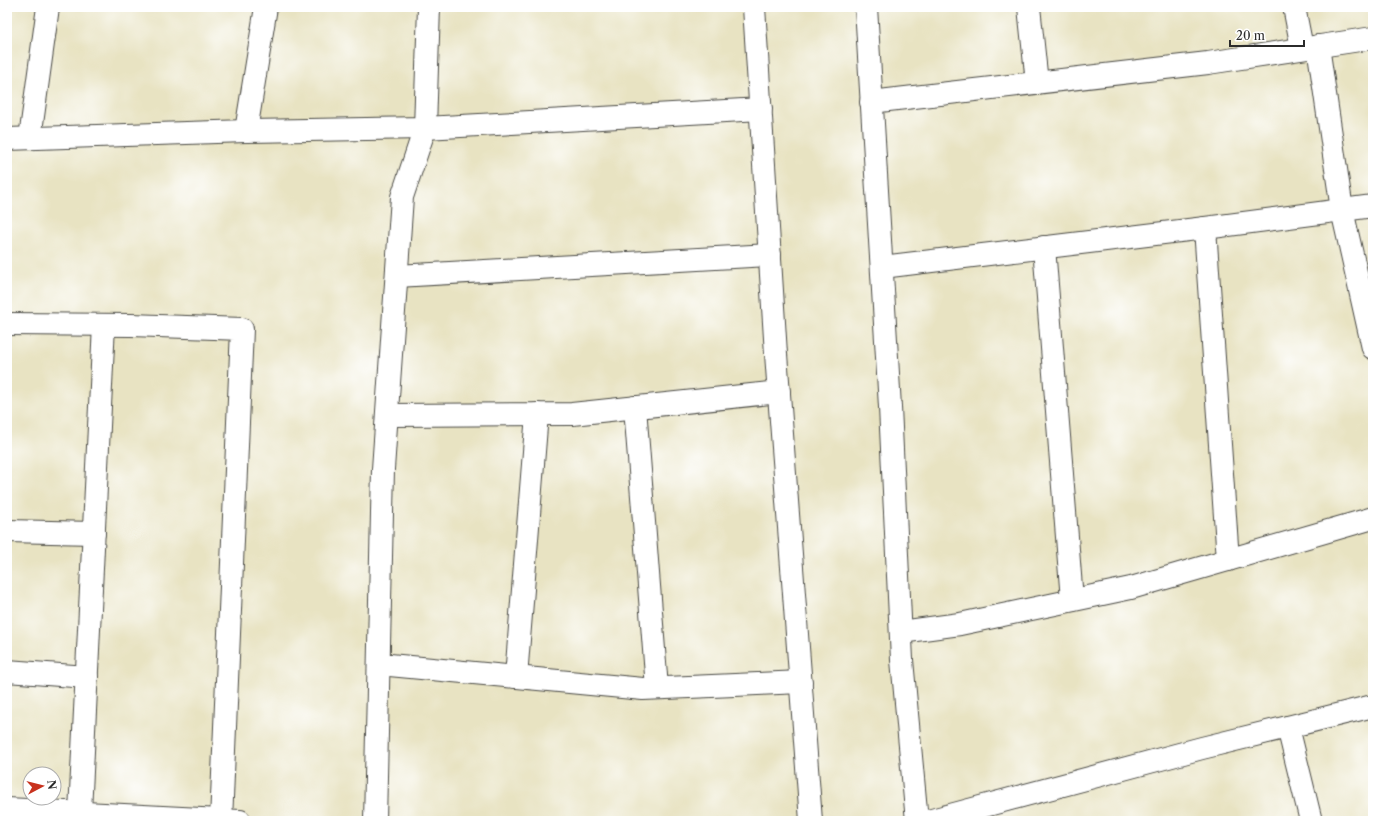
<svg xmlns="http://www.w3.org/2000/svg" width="1380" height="828" font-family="'Libre Caslon Text',serif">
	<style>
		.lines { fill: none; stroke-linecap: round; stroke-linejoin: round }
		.street-casing { stroke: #474742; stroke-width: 24 }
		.street { stroke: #fff; stroke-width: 22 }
	</style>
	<rect width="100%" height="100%" fill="#fff"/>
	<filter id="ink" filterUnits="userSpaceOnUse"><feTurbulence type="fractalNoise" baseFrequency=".025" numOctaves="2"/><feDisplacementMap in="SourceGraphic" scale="8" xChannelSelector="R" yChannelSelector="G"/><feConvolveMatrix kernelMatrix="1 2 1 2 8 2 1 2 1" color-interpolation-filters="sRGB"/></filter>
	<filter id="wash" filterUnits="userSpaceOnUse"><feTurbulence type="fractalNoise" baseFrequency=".012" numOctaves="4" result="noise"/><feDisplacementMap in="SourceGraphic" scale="16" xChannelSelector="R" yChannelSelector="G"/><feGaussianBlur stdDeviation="0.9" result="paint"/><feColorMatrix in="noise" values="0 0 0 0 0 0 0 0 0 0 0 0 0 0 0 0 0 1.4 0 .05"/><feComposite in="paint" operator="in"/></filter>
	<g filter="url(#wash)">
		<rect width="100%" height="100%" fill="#e8e3c2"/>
	</g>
	<g filter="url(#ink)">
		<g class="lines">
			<defs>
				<g id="street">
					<path d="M754 7 776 354 811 821"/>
					<path d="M866 7 890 407 902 660 917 821"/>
					<path d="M1029 7 1037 83"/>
					<path d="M1294 7 1302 48"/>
					<path d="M1318 46 1342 210 1373 348"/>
					<path d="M871 102 1208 63 1373 38"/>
					<path d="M246 131 266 7"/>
					<path d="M30 138 48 7"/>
					<path d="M7 139 246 131 425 128 761 109"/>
					<path d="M1205 228 1228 560"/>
					<path d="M1044 247 1072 600"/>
					<path d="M882 267 1205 228 1373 206"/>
					<path d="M397 276 770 255"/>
					<path d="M7 324 131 325 242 329 221 821"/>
					<path d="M635 407 657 688"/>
					<path d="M387 415 572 414 779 392"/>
					<path d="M7 531 94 533"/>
					<path d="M901 632 960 624 1131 588 1373 518"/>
					<path d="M379 664 643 689 801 682"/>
					<path d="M7 671 87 677"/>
					<path d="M516 677 537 414"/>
					<path d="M1288 727 1311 821"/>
					<path d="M7 809 240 821"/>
					<path d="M80 812 104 325"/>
					<path d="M375 821 383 469 402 197 425 128 429 7"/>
					<path d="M928 821 1202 748 1373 706"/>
				</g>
			</defs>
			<use href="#street" class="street-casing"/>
			<use href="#street" class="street"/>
		</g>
	</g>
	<rect width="1380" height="828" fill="none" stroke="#fff" stroke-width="24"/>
	<g transform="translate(42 786) rotate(83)"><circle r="19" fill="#ffffff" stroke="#aaaaaa"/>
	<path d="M0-3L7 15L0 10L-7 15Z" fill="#c8321e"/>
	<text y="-6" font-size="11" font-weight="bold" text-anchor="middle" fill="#2b2b2b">N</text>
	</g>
	<path d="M1230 40v6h74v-6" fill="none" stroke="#2b2b2b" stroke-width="2"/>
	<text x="1236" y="40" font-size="12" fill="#2b2b2b" stroke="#ffffff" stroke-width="3" paint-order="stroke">20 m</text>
</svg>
